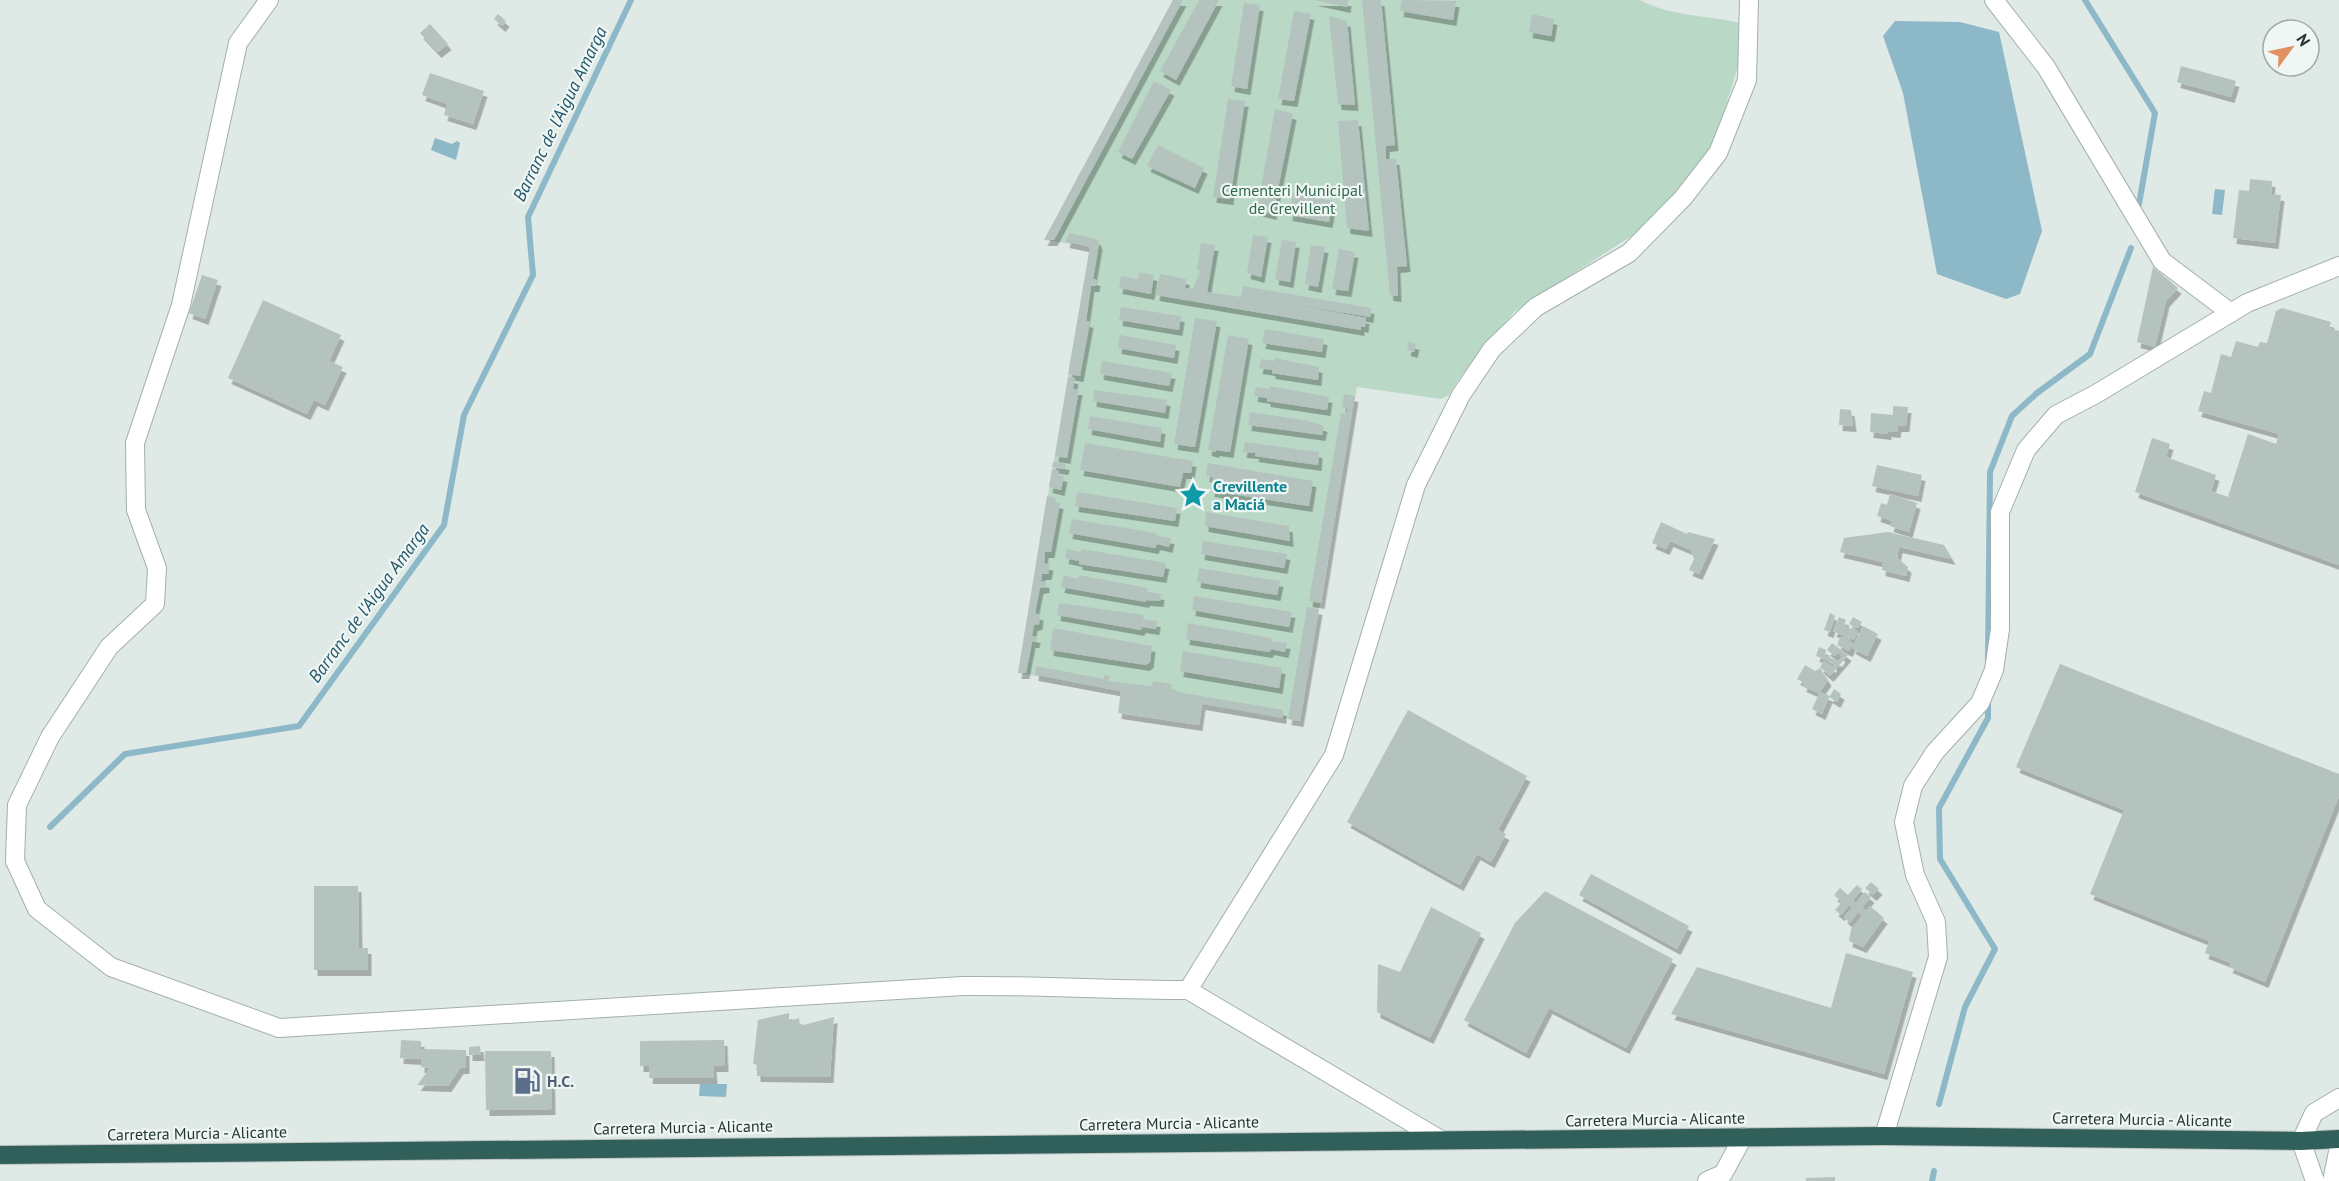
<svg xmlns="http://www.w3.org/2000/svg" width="2339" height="1181" font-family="'PT Sans',sans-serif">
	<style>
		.green { fill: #bad8c6 }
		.water { fill: #8db8c8 }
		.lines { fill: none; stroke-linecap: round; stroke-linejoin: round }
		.stream { stroke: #8db8c8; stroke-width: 6 }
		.building { fill: #b5c3bf; filter: url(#shadow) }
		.street-casing { stroke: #a3b0ad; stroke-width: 20 }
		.highway-casing { stroke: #bdc3c2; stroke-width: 20 }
		.street { stroke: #fff; stroke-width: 18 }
		.highway { stroke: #31605b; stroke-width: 18 }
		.labels { text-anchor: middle; stroke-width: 4.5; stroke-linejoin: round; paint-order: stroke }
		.park-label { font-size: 16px; fill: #31694d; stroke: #eff6f3 }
		.culture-label { font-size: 16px; font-weight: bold; fill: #0d838f; stroke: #eff6f3; text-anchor: start }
		.service-label { font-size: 16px; font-weight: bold; fill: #4e5e75; stroke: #eff6f3; text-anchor: start }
		.street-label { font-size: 16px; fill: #223734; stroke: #eff6f3 }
		.water-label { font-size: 18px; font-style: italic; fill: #23576c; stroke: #eff6f3 }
	</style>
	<defs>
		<filter id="shadow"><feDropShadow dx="3.5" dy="6" stdDeviation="0" flood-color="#0004"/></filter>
	</defs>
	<rect width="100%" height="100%" fill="#dfe9e6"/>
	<path class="green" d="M1173 0H1640C1674 18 1707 14 1742 24V53L1715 141 1681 189 1633 235 1514 312 1459 379 1449 395 1441 399 1357 387 1300 721 1018 673 1090 247 1044 240Z"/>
	<g class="water">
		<path d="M1895 21 1960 22 1999 32 2042 231 2020 294 2006 299 1937 274 1903 93 1883 36Z"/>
		<path d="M435 138 452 144 457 141 460 143 456 160 431 150Z"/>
		<path d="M2215 189 2225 190 2222 215 2212 214Z"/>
		<path d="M700 1084H727L726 1097 699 1096Z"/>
	</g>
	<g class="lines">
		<g class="stream">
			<path d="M2085 0 2155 113 2139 204"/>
			<path d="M1988 660 1990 472 2012 416 2037 393 2090 354 2131 248"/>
			<path d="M50 827 125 754 299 726 444 525 464 415 533 275 528 217 631 0"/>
			<path d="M1939 1104 1965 1007 1995 949 1940 859 1939 808 1988 718V700"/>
			<path d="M1932 1181 1934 1171"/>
		</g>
	</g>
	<g class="building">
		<path d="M1173 0H1183L1054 240H1044Z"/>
		<path d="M1199 0H1219L1176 80 1160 71Z"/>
		<path d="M1314 0H1348L1347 7Z"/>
		<path d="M1362 0H1381L1395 145 1386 146V159H1396L1407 266 1397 267 1398 296 1390 295Z"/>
		<path d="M1402 0 1456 1 1453 20 1400 11Z"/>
		<path d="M1244 3 1260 5 1247 89 1231 86Z"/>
		<path d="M1294 11 1311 14 1294 101 1278 99Z"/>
		<path d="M498 14 506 21 502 26 494 19Z"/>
		<path d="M1532 14 1554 19 1551 36 1529 32Z"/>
		<path d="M1329 16 1347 21 1355 105 1338 104Z"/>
		<path d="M430 24 448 44 438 52 420 33Z"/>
		<path d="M2181 66 2236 81 2231 97 2177 82Z"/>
		<path d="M430 73 484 91 473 124 444 115 447 104 422 95Z"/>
		<path d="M1154 81 1171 90 1132 159 1118 152Z"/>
		<path d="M1228 99 1245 101 1230 199 1213 197Z"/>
		<path d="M1275 109 1293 114 1273 214 1257 210Z"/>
		<path d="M1358 120 1369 231 1347 228 1338 121Z"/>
		<path d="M1158 145 1204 168 1195 188 1147 166Z"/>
		<path d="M2250 179 2272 181 2271 194 2281 195 2275 243 2233 238 2239 190 2249 191Z"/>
		<path d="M1293 193 1333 201 1329 222 1289 215Z"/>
		<path d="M1069 233 1097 239 1099 244 1093 279 1097 280 1096 286H1091L1086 321 1090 322 1080 376 1068 374 1090 247 1066 242Z"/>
		<path d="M1253 235 1268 237 1261 277 1247 273Z"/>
		<path d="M1282 240 1296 242 1290 282 1275 279Z"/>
		<path d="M1201 243 1215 245 1207 292 1241 297 1243 286 1371 308 1370 317 1285 303 1366 318 1365 327 1361 326V330L1156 295 1160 274 1186 279 1185 288 1193 289 1200 271 1197 270Z"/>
		<path d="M1311 245 1325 247 1318 287 1305 284Z"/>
		<path d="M1339 249 1355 252 1348 291 1332 289Z"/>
		<path d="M2153 267 2178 288 2166 301 2155 347 2137 342Z"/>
		<path d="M1139 272 1154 275 1151 294 1119 288 1121 276 1138 279Z"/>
		<path d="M202 275 218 280 205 319 189 313Z"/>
		<path d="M263 300 341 335 329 361 343 367 325 405 314 400 307 414 228 378Z"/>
		<path d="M1121 307 1181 316 1179 330 1119 320Z"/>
		<path d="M2282 308 2331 322 2329 328 2339 331V565L2135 492 2152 438 2170 444 2166 457 2216 475 2211 491 2228 497 2248 434 2276 444 2279 434 2198 411 2204 391 2211 393 2221 354 2231 357 2236 341 2258 347 2260 342 2267 343 2276 311Z"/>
		<path d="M1195 318 1217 321 1195 447 1174 444Z"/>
		<path d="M1265 329 1324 339 1322 352 1262 343Z"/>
		<path d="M1120 335 1176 345 1174 358 1118 348Z"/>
		<path d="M1228 335 1249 339 1230 452 1216 450V452L1208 450Z"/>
		<path d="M1409 342 1416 344 1414 352 1407 350Z"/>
		<path d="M1275 358 1319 367 1318 380 1272 373V370L1259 368 1261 359 1274 361Z"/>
		<path d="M1102 361 1172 373 1169 386 1100 374Z"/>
		<path d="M1068 377 1075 378 1073 389H1079L1067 458 1055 456Z"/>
		<path d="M1270 386 1329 397 1327 410 1267 401V398L1254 396 1256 387 1270 389Z"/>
		<path d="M1094 390 1167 400 1165 413 1093 401Z"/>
		<path d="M1344 394 1355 396 1321 603 1309 601 1341 413 1346 414 1348 408 1342 407Z"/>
		<path d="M1893 406 1908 407 1906 426H1898L1897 432 1888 431V434L1870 432 1871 413 1893 415Z"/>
		<path d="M1840 409 1851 410 1853 426 1839 425Z"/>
		<path d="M1250 412 1309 421 1324 426 1322 435 1248 425Z"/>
		<path d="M1090 416 1162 428 1160 442 1088 429Z"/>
		<path d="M1245 442 1319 452 1318 465 1255 456 1256 453 1243 452Z"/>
		<path d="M1085 443 1193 461 1191 473H1183L1180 487 1080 470Z"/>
		<path d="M1053 462 1066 464 1065 469 1052 467Z"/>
		<path d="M1208 463 1313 481 1309 506 1211 491 1213 477 1206 476Z"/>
		<path d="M1877 465 1922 475 1918 496 1872 486Z"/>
		<path d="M1052 469 1059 471V475L1064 476 1061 490 1049 487Z"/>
		<path d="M1077 492 1177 508 1175 521 1075 506Z"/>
		<path d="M1890 494 1917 503 1909 532 1890 526 1892 521 1877 516 1881 503 1887 505Z"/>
		<path d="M1047 496 1056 498 1055 502 1060 503 1051 552H1045L1044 563 1050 565 1048 574H1042L1041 581 1046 582V587L1040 588 1035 613 1040 615 1039 624 1034 625 1032 636 1037 637 1036 642H1032L1026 673H1018Z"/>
		<path d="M1206 512 1289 526 1290 541 1205 526Z"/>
		<path d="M1072 519 1156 533 1157 536 1171 538 1169 547 1157 544 1155 548 1069 533Z"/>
		<path d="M1661 522 1687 534 1688 532 1715 539 1699 574 1689 570 1694 559 1691 550 1670 541 1666 549 1652 543Z"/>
		<path d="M1888 532 1944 545 1952 559 1899 547 1897 558 1908 567 1906 576 1882 570 1883 562 1840 552 1844 538Z"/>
		<path d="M1203 541 1287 554 1284 568 1201 554Z"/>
		<path d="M1067 549 1081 552V549L1166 563 1163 577 1079 564V561L1065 558Z"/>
		<path d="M1199 568 1280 581 1277 595 1197 582Z"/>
		<path d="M1064 575 1078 579 1079 575 1148 588 1147 592 1161 594 1160 601 1146 600V602L1061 587Z"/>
		<path d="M1194 596 1292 612 1289 627 1192 610Z"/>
		<path d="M1059 603 1144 615 1143 619 1157 621 1156 629 1142 627 1141 630 1057 615Z"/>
		<path d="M1307 607 1319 609 1300 721 1288 719Z"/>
		<path d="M1830 613 1835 616 1830 632 1824 630Z"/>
		<path d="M1839 617 1846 620 1844 625 1851 629 1853 626 1849 624 1853 617 1862 622 1858 628 1855 627 1854 629 1858 632 1854 640 1851 638 1849 641 1853 643 1849 651 1837 645 1840 637H1846L1833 631Z"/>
		<path d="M1188 623 1271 638 1272 641 1287 643 1285 652 1271 649 1269 652 1186 639Z"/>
		<path d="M1863 626 1878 634 1867 656 1852 648Z"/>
		<path d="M1053 628 1152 646 1150 662 1146 665 1050 650Z"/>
		<path d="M1832 643 1848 655 1830 676 1820 667 1824 661 1833 667V663L1816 656 1819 647 1826 650 1825 656 1839 661 1842 656 1838 653 1835 656 1827 650Z"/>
		<path d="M1183 651 1282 668 1279 688 1180 671Z"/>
		<path d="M2060 664 2339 774V796L2265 982 2229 967 2231 963 2205 953 2209 941 2090 894 2124 810 2016 767Z"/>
		<path d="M1805 665 1815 671 1820 668 1828 680 1819 693 1803 686 1804 683 1797 679Z"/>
		<path d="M1036 666 1104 679V675L1110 676 1109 681 1140 685 1152 686 1153 681 1172 684 1171 689 1178 692 1283 710V718L1202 704 1199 725 1118 713 1121 691 1035 675Z"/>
		<path d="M1834 689 1841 694 1837 702 1829 697 1822 714 1812 709 1820 692 1830 696Z"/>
		<path d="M1408 710 1527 776 1498 830 1506 834 1491 862 1477 854 1460 885 1347 822Z"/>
		<path d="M1591 874 1689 926 1677 949 1579 895Z"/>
		<path d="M1871 882 1879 889 1873 895 1865 888Z"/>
		<path d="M1857 885 1862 889 1853 900 1856 903 1865 892 1871 897 1862 907 1866 911 1870 906 1884 918 1863 947 1849 941 1851 929 1862 916 1858 912 1850 923 1844 917 1852 908 1849 905 1841 915 1835 910 1842 902 1834 895 1840 888 1848 895Z"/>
		<path d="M314 886H358L359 948H368V970H314Z"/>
		<path d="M1545 891 1673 959 1626 1048 1549 1008 1526 1053 1464 1020 1515 923Z"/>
		<path d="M1431 907 1481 933 1430 1038 1377 1012 1378 964 1400 972Z"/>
		<path d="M1846 953 1913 972 1884 1074 1671 1014 1697 967 1831 1008Z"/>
		<path d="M789 1013V1021L799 1018 800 1026 834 1017 830 1077 757 1076V1065L753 1064 758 1020Z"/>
		<path d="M401 1040 421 1041V1049L466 1050V1068H460L448 1086 417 1085 430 1068 421 1067V1059L400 1058Z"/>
		<path d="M724 1040 725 1066H713L714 1078H649L650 1066H640V1041Z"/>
		<path d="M480 1046 481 1055H469V1047Z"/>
		<path d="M485 1051H551L552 1109 486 1110Z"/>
		<path d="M1835 1177V1181H1806V1178Z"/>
	</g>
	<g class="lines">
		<defs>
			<g id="street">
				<path d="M269 0 238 43 181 305 135 443 136 510 157 568 155 604 109 647 50 737 17 805 15 861 37 909 111 967 279 1028 963 986C1038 985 1113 990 1188 990"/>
				<path d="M1994 0 2046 67 2162 261 2231 313"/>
				<path d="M1884 1136 1938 957 1936 922 1915 875 1904 822 1913 786 1935 752 1980 703 1994 670 2000 629V512L2026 450 2056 415 2096 394 2247 303 2339 266"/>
				<path d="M1441 1140 1188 990 1334 755 1416 485 1461 395 1492 349 1536 307 1629 253 1683 198 1718 153 1747 80 1749 0"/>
				<path d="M1707 1181 1723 1174 1743 1137"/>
				<path d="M2315 1181 2301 1141 2314 1113 2339 1098"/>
				<path d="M2332 1181 2339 1147"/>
			</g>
			<path id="highway" d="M0 1155 1884 1136 2301 1141 2339 1139"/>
		</defs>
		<use href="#street" class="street-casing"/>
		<use href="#highway" class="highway-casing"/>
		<use href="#street" class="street"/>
		<use href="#highway" class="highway"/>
	</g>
	<defs>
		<symbol id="sight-bare" viewBox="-9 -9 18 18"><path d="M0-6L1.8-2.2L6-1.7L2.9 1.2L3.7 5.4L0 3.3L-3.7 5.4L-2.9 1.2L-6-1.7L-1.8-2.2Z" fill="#0f9aa8" stroke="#eff6f3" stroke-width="2.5" paint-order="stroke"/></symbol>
		<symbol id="fuel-bare" viewBox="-9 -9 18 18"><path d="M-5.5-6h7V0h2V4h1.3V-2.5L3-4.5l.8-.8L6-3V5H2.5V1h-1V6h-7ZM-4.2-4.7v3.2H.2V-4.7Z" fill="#5c6f8a" stroke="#eff6f3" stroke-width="2.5" paint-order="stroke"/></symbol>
	</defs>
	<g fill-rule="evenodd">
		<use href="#sight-bare" x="1174" y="476" width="38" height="38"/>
		<use href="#fuel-bare" x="508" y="1062" width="38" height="38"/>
	</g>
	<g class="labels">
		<g class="park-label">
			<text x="1292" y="196">Cementeri Municipal<tspan x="1292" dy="18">de Crevillent</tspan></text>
		</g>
		<g class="culture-label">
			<text x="1213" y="492">Crevillente<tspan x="1213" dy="18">a Maciá</tspan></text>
		</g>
		<g class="service-label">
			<text x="547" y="1087">H.C.</text>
		</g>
		<g class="street-label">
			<text transform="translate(1655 1119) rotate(-1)" y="6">Carretera Murcia - Alicante</text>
			<text transform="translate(2142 1119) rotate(1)" y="6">Carretera Murcia - Alicante</text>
			<text transform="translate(1169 1123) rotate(-1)" y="6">Carretera Murcia - Alicante</text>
			<text transform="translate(683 1127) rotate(-1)" y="6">Carretera Murcia - Alicante</text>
			<text transform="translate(197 1133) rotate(-1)" y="6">Carretera Murcia - Alicante</text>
		</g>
		<g class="water-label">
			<text transform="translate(560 114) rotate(-64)" y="6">Barranc de l'Aigua Amarga</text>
			<text transform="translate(369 603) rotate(-54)" y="6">Barranc de l'Aigua Amarga</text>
		</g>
	</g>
	<g transform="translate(2291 48) rotate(57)"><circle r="28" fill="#eff6f3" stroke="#9daaa7" stroke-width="1.5"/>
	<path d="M0-4.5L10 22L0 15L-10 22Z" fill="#e29164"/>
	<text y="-9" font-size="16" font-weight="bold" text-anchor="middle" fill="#223734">N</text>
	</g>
</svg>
